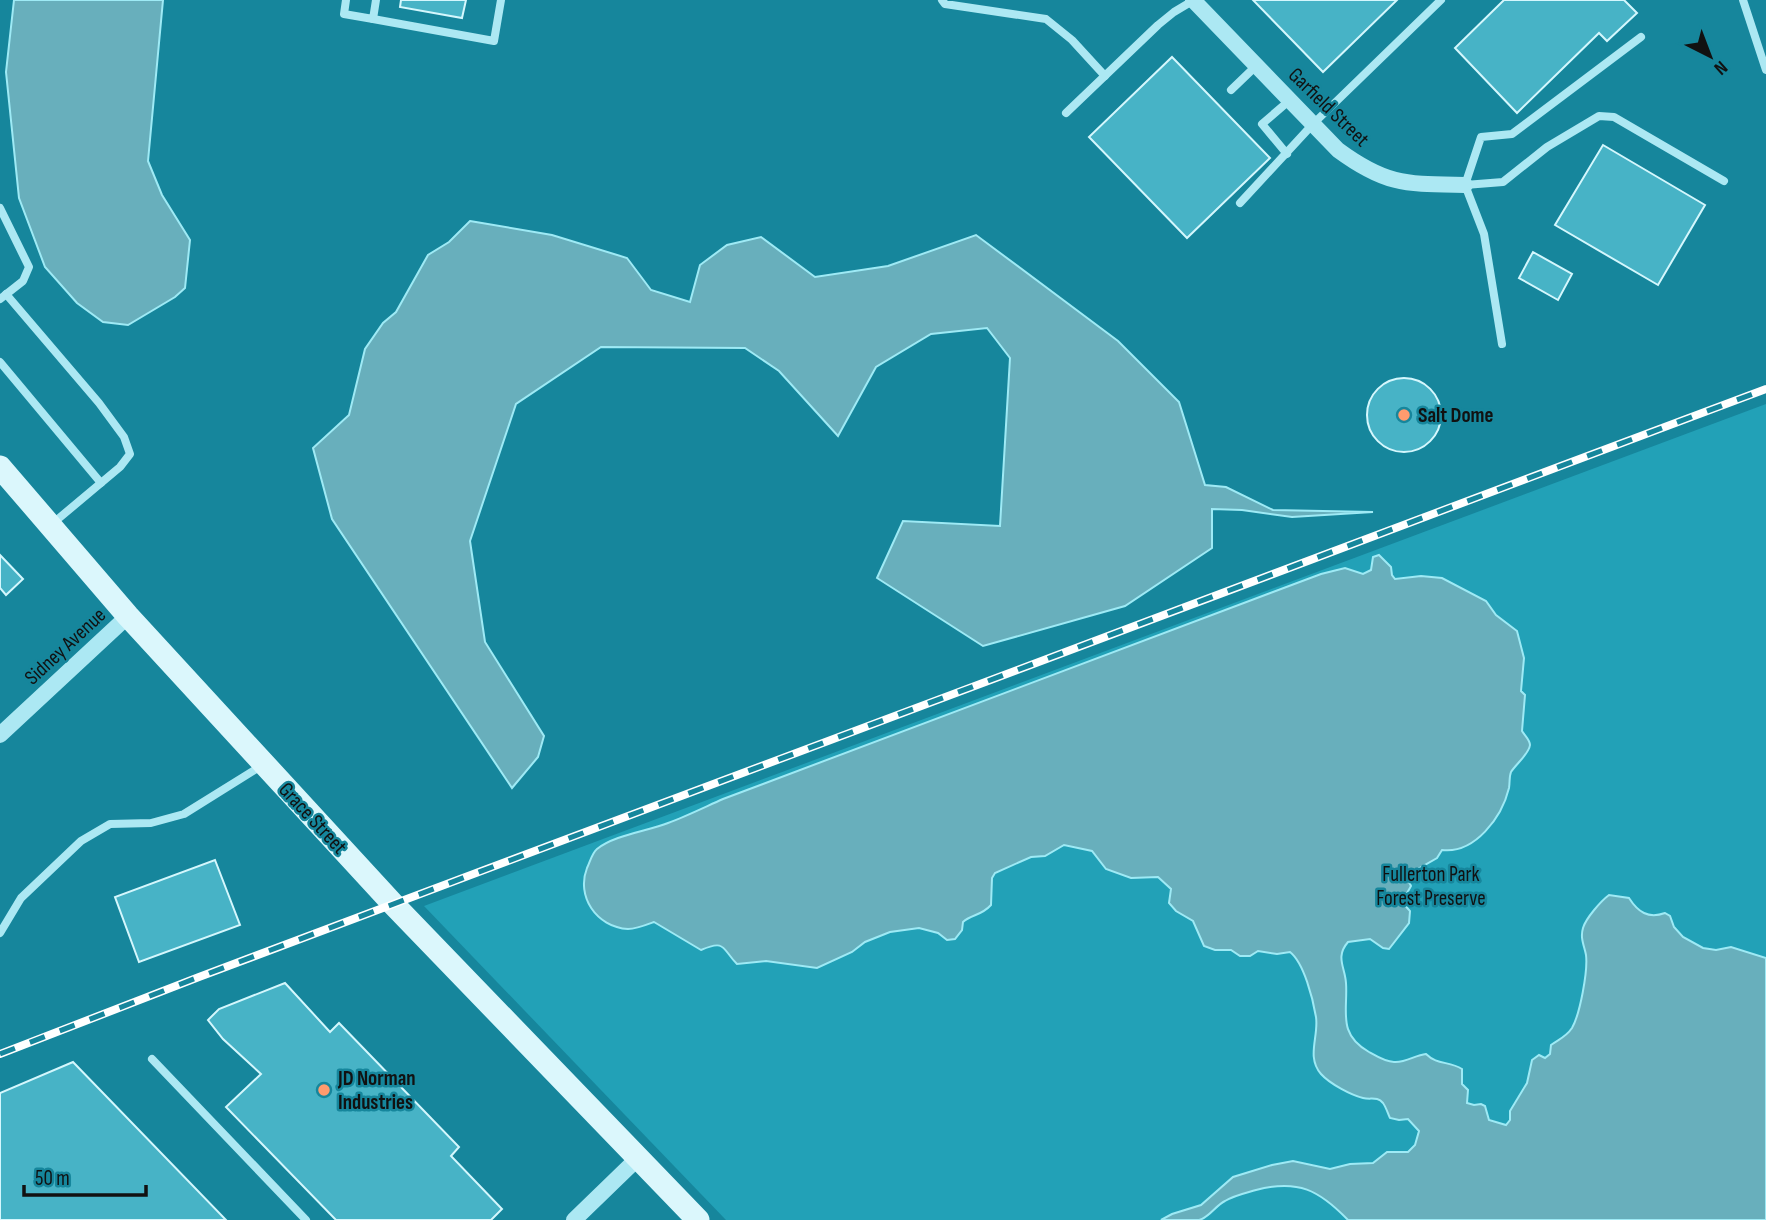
<svg xmlns="http://www.w3.org/2000/svg" width="1766" height="1220" font-family="'Sofia Sans Condensed',sans-serif">
	<style>
		.green { fill: #22a1b7 }
		.water { fill: #68afbc; stroke: #9eeaf5; stroke-width: 2 }
		.building { fill: #47b3c6; stroke: #d4f7fd; stroke-width: 2 }
		.lines { fill: none; stroke-linecap: round; stroke-linejoin: round }
		.lane { stroke: #ace8f3; stroke-width: 8 }
		.street { stroke: #ace8f3; stroke-width: 16 }
		.secondary { stroke: #dbf7fc; stroke-width: 23 }
		.rail-casing { stroke: #fff; stroke-width: 8 }
		.rail { stroke: #16869c; stroke-width: 5; stroke-dasharray: 16; stroke-linecap: butt }
		.poi-dot { fill: #ff9b6e; stroke: #16869c; stroke-width: 2.5 }
		.labels { text-anchor: middle; stroke-width: 5; stroke-linejoin: round; paint-order: stroke }
		.street-label { font-size: 21px; fill: #111; stroke: #16869c }
		.poi-label { font-size: 21px; font-weight: bold; fill: #111; stroke: #16869c; text-anchor: start }
		.park-label { font-size: 21px; fill: #111; stroke: #16869c }
	</style>
	<rect width="100%" height="100%" fill="#16869c"/>
	<path class="green" d="M1766 404V1220H726L424 906Z"/>
	<g class="water">
		<path d="M14 0H163L148 161 162 195 190 240 185 288 175 297 128 325 103 322 77 303 45 267 19 198 6 72Z"/>
		<path d="M470 221 552 235 627 258 651 290 690 302 700 265 727 245 761 237 815 277 888 266 976 235 1118 341 1179 402 1205 485 1226 487 1273 510 1373 512 1292 517 1242 510 1212 509V548L1125 606 983 646 877 578 903 521 1000 526 1010 358 987 328 931 334 876 367 838 436 779 371 745 348 601 347 516 404 470 541 485 642 544 736 538 757 512 788 332 519 313 448 349 415 365 349 383 323 396 312 428 255 449 242Z"/>
		<path d="M1379 555 1391 567 1392 575 1395 579 1421 576 1442 578 1486 601 1496 615 1517 631 1524 658 1521 691 1525 695 1522 731C1525 736 1530 740 1530 745 1529 754 1516 764 1511 772 1509 777 1510 782 1509 788 1502 817 1475 854 1442 850L1437 858 1411 873 1409 882 1411 886 1402 902 1410 911 1409 923 1389 949 1383 948 1370 939 1348 942C1335 957 1345 967 1346 983 1348 1011 1337 1034 1369 1052 1376 1056 1386 1062 1394 1062 1406 1063 1415 1055 1426 1054 1437 1065 1449 1061 1462 1069V1084L1468 1090 1467 1103 1474 1105 1481 1104 1485 1106 1489 1120 1506 1125 1510 1120V1111L1527 1083 1532 1060 1539 1055 1545 1058 1550 1054 1551 1045C1559 1039 1566 1037 1572 1028 1580 1014 1588 971 1586 955 1584 945 1580 938 1583 928 1586 918 1601 901 1609 895L1629 898C1638 912 1648 919 1665 913L1670 916 1674 927 1683 937 1703 948 1716 950 1731 947 1766 958V1220H1348C1319 1190 1298 1179 1256 1190 1246 1193 1235 1195 1225 1201 1216 1205 1209 1218 1199 1220 1188 1220 1173 1220 1161 1220L1172 1214 1201 1205 1233 1177 1272 1165 1293 1161 1330 1169 1350 1164 1373 1163 1387 1152H1408L1415 1145 1419 1131 1408 1119 1399 1120 1390 1118C1388 1114 1386 1107 1383 1103 1377 1096 1371 1100 1363 1098 1351 1095 1330 1084 1321 1074 1306 1057 1319 1036 1316 1017 1313 999 1304 963 1290 952L1277 954 1258 951 1250 956H1240L1231 950H1215L1204 946 1193 921 1176 911 1169 903 1171 889 1158 877 1131 878 1106 869 1092 851 1064 845 1045 856 1031 857 995 873 992 878 991 905C981 916 972 914 963 922L962 930 955 939 947 940 938 933 919 928 890 932 865 942 852 952 817 968 766 961 737 964C722 949 726 939 701 950L654 922C646 925 636 929 628 929 596 927 576 896 587 868 590 862 592 853 597 849 614 835 648 831 668 823 687 816 705 807 723 799L1321 574 1345 568 1363 574 1371 570 1373 557Z"/>
	</g>
	<g class="building">
		<path d="M401 0H466L462 18 400 7Z"/>
		<path d="M1253 0H1397L1323 72Z"/>
		<path d="M1504 0H1624L1637 13 1607 41 1599 33 1517 113 1455 48Z"/>
		<path d="M1172 57 1270 158 1187 238 1089 137Z"/>
		<path d="M1603 145 1705 205 1658 285 1555 225Z"/>
		<path d="M1533 252 1572 274 1558 300 1519 278Z"/>
		<circle cx="1404" cy="415" r="37"/>
		<path d="M0 555 23 579 6 595 0 588Z"/>
		<path d="M215 860 240 925 139 962 115 897Z"/>
		<path d="M285 983 330 1032 339 1023 459 1147 451 1156 502 1209 491 1220H336L226 1107 261 1074 223 1039 208 1020 219 1009Z"/>
		<path d="M73 1062 226 1220H0V1093Z"/>
	</g>
	<g class="lines">
		<g class="lane">
			<path d="M346 0 344 14 373 19 376 0"/>
			<path d="M942 0 945 4 1046 19 1072 40 1105 76"/>
			<path d="M1743 0 1766 70"/>
			<path d="M373 19 494 41 501 0"/>
			<path d="M1231 90 1256 66"/>
			<path d="M1066 113 1158 25 1174 12 1194 0"/>
			<path d="M1287 154 1262 124 1290 100"/>
			<path d="M1465 185 1503 182 1547 147 1599 116 1614 117 1724 181"/>
			<path d="M1240 203 1313 124 1441 0"/>
			<path d="M0 208 29 267 23 281 0 299"/>
			<path d="M6 294 99 403 124 437 130 454 120 467 52 524"/>
			<path d="M1502 344 1484 234 1465 185 1481 137 1512 134 1641 37"/>
			<path d="M0 362 101 483"/>
			<path d="M0 933 21 898 81 841 110 824 151 823 184 814 261 766"/>
			<path d="M152 1059 306 1220"/>
		</g>
		<g class="street">
			<path d="M1193 0 1338 150C1387 186 1407 184 1465 185"/>
			<path d="M0 735 128 616"/>
			<path d="M574 1220 638 1158"/>
		</g>
		<path class="secondary" d="M0 467 128 616 393 904 698 1220"/>
		<defs>
			<path id="rail" d="M0 1054 199 977 1766 389"/>
		</defs>
		<use href="#rail" class="rail-casing"/>
		<use href="#rail" class="rail"/>
	</g>
	<g class="poi-dot">
		<circle cx="1404" cy="415" r="7"/>
		<circle cx="324" cy="1090" r="7"/>
	</g>
	<g class="labels">
		<g class="street-label">
			<text transform="translate(1329 107) rotate(44)" y="7">Garfield Street</text>
			<text transform="translate(65 646) rotate(-43)" y="7">Sidney Avenue</text>
			<text transform="translate(313 818) rotate(47)" y="7">Grace Street</text>
		</g>
		<g class="poi-label">
			<text x="1418" y="422">Salt Dome</text>
			<text x="338" y="1085">JD Norman<tspan x="338" dy="24">Industries</tspan></text>
		</g>
		<g class="park-label">
			<text x="1431" y="881">Fullerton Park<tspan x="1431" dy="24">Forest Preserve</tspan></text>
		</g>
	</g>
	<g transform="translate(1710 56) rotate(138)" stroke="#16869c" stroke-width="5" paint-order="stroke">
	<path d="M0-5L12 26L0 18L-12 26Z" fill="#111111"/>
	<text y="-10" font-size="19" font-weight="bold" text-anchor="middle" fill="#111111">N</text>
	</g>
	<path d="M24 1185v10h122v-10" fill="none" stroke="#111111" stroke-width="3.5"/>
	<text x="35" y="1185" font-size="21" fill="#111111" stroke="#16869c" stroke-width="5" paint-order="stroke">50 m</text>
</svg>
